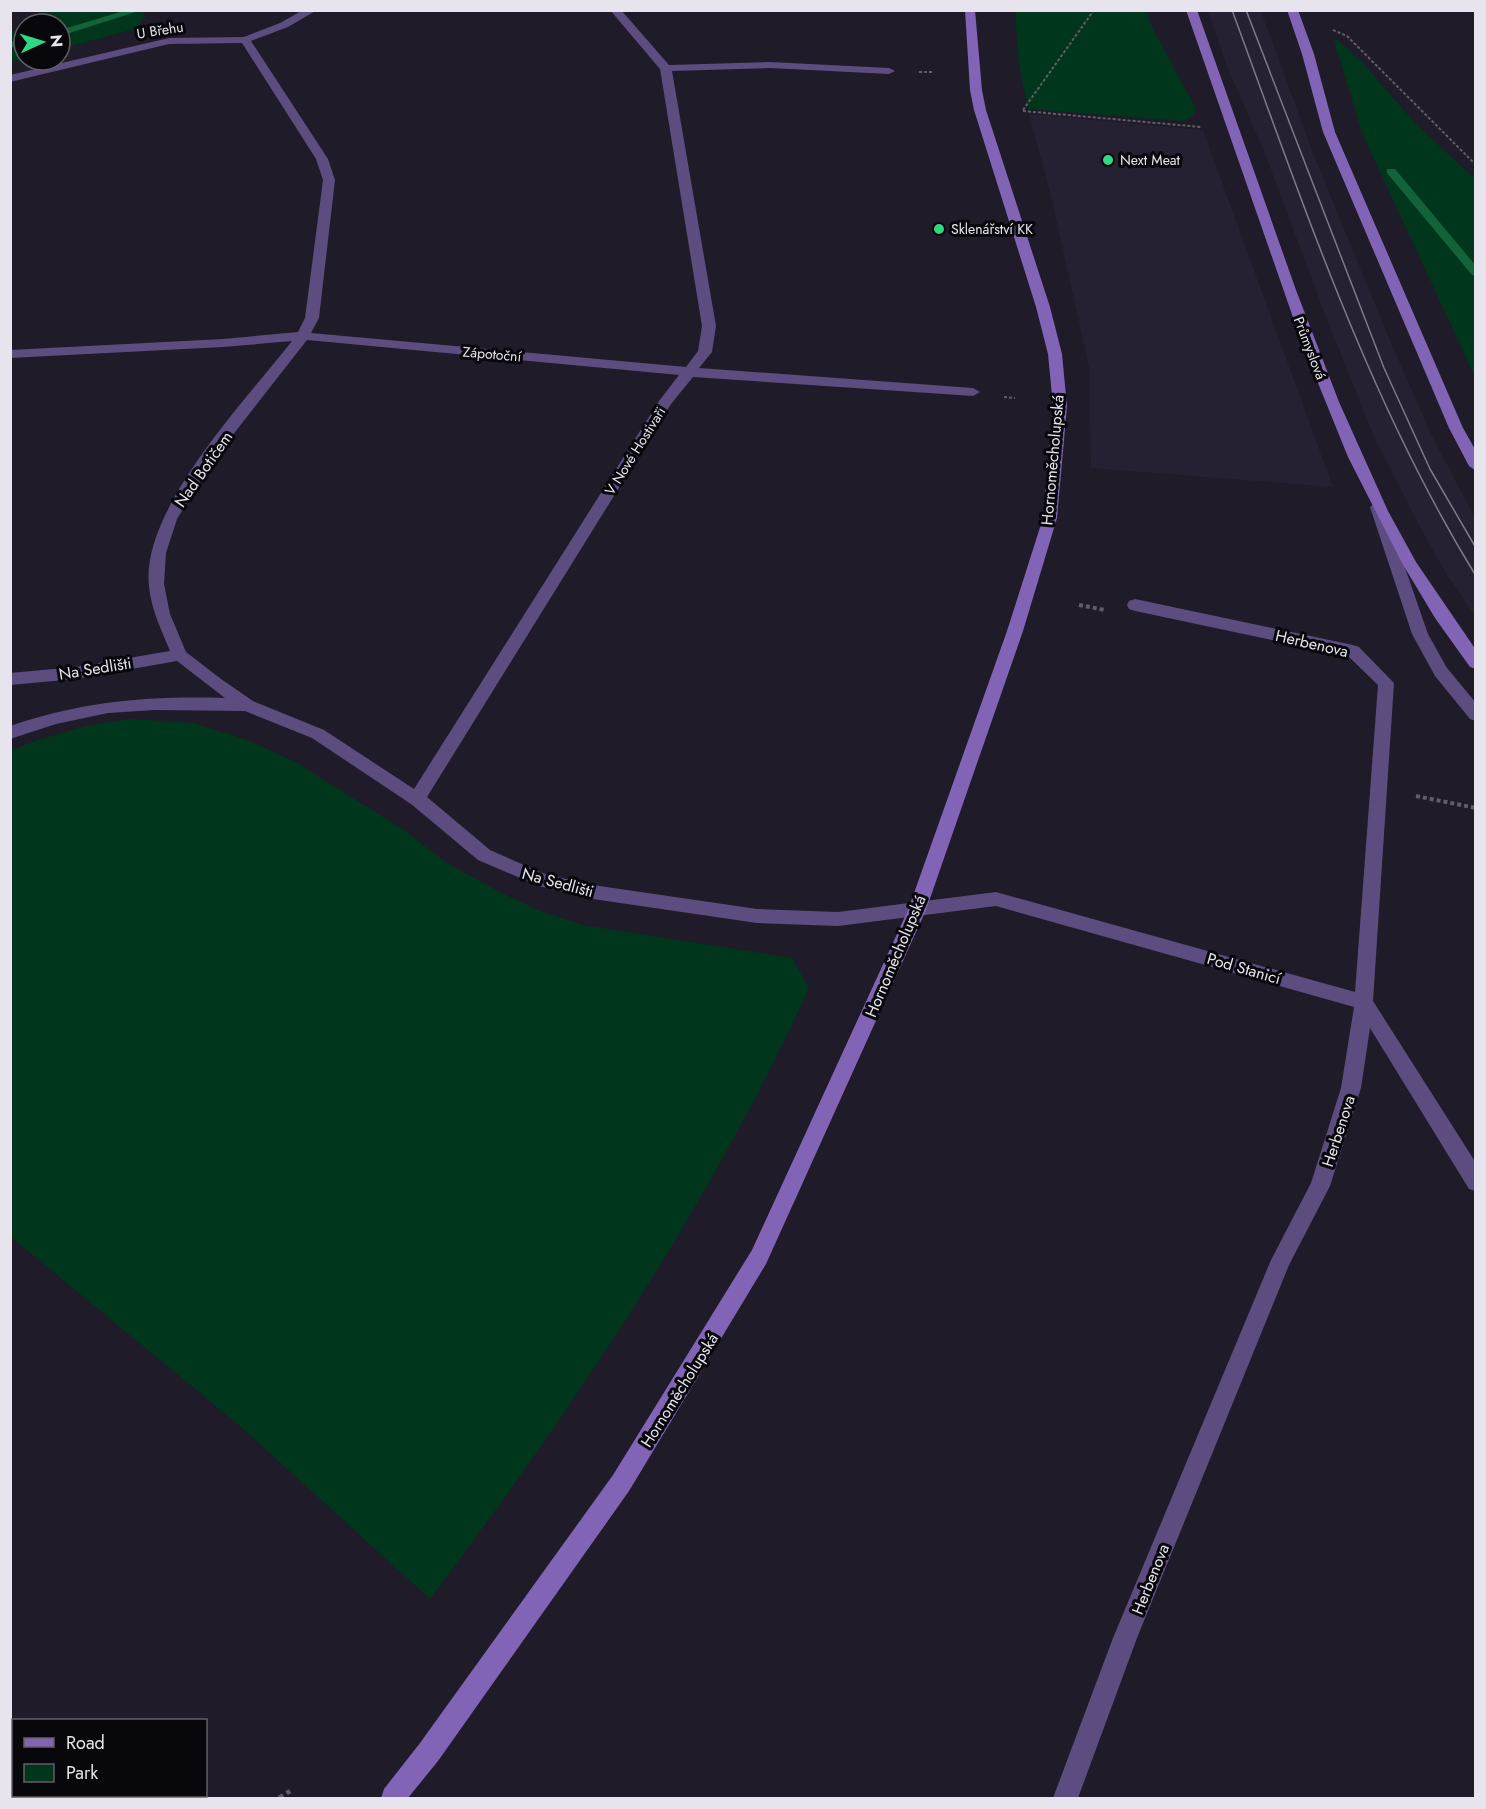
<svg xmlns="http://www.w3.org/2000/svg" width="1486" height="1809" font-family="Jost,sans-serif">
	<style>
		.built { fill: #262033 }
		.green { fill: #00361c }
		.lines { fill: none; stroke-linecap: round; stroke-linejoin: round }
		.stream { fill: #13633a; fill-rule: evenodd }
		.path-far2 { stroke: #615d69; stroke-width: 2; stroke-dasharray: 3 2; stroke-linecap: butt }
		.path-far1 { stroke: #615d69; stroke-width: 4; stroke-dasharray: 4 3; stroke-linecap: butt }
		.path { stroke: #615d69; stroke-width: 4.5; stroke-dasharray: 5 4; stroke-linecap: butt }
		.lane { fill: #5d4c7f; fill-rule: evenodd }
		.street { fill: #5d4c7f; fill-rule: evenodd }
		.secondary { fill: #8164b6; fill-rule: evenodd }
		.tram { stroke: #7d7a85; stroke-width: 1.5 }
		.poi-dot { fill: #2fd883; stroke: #08070c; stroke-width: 2 }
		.labels { text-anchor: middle; stroke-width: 6; stroke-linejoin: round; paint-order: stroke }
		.far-street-label { font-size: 14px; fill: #e7e4ed; stroke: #08070c }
		.far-poi-label { font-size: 14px; fill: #e7e4ed; stroke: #08070c; text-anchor: start }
		.street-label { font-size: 16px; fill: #e7e4ed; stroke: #08070c }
	</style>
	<rect width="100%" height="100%" fill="#1f1b28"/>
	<g class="built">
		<path d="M1208 11H1261L1313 153 1391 343 1433 438 1475 518V616L1447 575 1422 531 1375 439 1324 312 1264 151 1228 69Z"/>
		<path d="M1029 114 1203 130 1333 487 1091 468 1089 367 1051 196Z"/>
	</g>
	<g class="green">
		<path d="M49 10 141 11 146 16 135 29 60 49V24H24V58L11 62V32Z"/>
		<path d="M1015 11H1147L1151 25 1195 107V113L1190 118 1183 121 1028 109 1019 65Z"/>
		<path d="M1334 40H1338L1363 63 1416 124 1475 179V377L1362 133Z"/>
		<path d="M132 719 194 723 248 740 299 764 405 831 447 863 502 893 540 911 583 925 792 958 809 988C709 1207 574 1407 430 1599L240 1426 11 1237V750C50 735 89 723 132 719Z"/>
	</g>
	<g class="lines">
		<g class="stream">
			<path d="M127 10H142L60 36V30Z"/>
			<path d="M24 39V45L10 48V42Z"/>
			<path d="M1387 169H1395L1476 266V276L1472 275 1387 173Z"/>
		</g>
		<g class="path-far2">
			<path d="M1333 30 1347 36 1476 165"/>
			<path d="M919 72H934"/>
			<path d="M1023 110 1094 10"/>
			<path d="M1023 111 1201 127"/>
			<path d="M1004 397 1015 398"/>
		</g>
		<g class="path-far1">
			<path d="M1079 605 1105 610"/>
			<path d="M1416 796 1476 808"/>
		</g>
		<path class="path" d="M279 1798 290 1791"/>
		<path class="lane" d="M1377 502 1384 507 1428 634 1447 668 1476 703V721L1470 719 1435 676 1412 634 1370 507Z"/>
		<path class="street" d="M303 10H317L288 27 251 41 328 159 335 180 319 318 311 333 686 367 698 351 702 326 660 69 610 10H621L669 65 770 62 889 68 895 71 889 74 770 68 672 71 716 326 712 352 699 368 973 388 980 392 973 396 693 377 671 404 427 797 490 850 542 873 586 884 757 909 838 912 996 892 1355 992 1378 685 1348 656 1135 611 1129 609 1127 605 1129 601 1135 599 1353 645 1359 647 1394 683 1373 1001 1476 1163V1191L1469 1189 1370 1028 1361 1088 1330 1186 1289 1265 1137 1638 1078 1798H1053L1113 1638 1271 1260 1311 1183 1341 1088 1354 1007 996 906 838 926 757 923 586 898 539 886 478 860 411 804 312 738 245 711 155 710 108 713 56 724 10 739V726C84 701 148 696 225 698L177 661 75 679 10 685V673L75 667 170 651C161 629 151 609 149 586 140 510 247 399 292 341L223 347 10 358V350L223 339 298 332 305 318 323 180 316 159 242 43 169 44 10 82V75L169 38 244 37 280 23ZM307 340 679 375 659 401 414 789 324 730 253 701 221 679 186 652 170 614 164 584 166 553 177 519 214 459Z"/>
		<g class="secondary">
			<path d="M965 10H975L982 90 986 110 1050 307 1062 354 1067 406 1057 518 1023 631 926 910 766 1264 629 1491 438 1761 408 1798H381L384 1789 420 1743 613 1475 752 1250 908 910 1007 631 1043 518 1053 406 1048 354 1036 307 974 110 970 90Z"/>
			<path d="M1186 10H1197L1296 290 1339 402 1388 511 1416 562 1476 650V669L1470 667 1435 618 1402 563 1348 457 1303 346Z"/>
			<path d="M1287 10H1298L1314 54 1335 132 1463 428 1476 451V471L1469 466 1449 428 1323 132 1302 54Z"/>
		</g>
		<g class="tram">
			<path d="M1232 10C1303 203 1368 400 1476 576"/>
			<path d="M1246 10 1384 368 1430 469 1476 548"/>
		</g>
	</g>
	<g class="poi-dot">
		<circle cx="1108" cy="160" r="6"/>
		<circle cx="939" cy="229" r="6"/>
	</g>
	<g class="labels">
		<g class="far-street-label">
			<text transform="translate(160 30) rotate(-9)" y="5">U Břehu</text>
			<text transform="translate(1310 348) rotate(69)" y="5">Průmyslová</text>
			<text transform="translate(492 354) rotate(5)" y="5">Zápotoční</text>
			<text transform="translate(635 451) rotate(-58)" y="5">V Nové Hostivaři</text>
		</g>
		<g class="far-poi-label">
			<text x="1120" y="165">Next Meat</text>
			<text x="951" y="234">Sklenářství KK</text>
		</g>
		<g class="street-label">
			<text transform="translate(1052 460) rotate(-85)" y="6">Hornoměcholupská</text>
			<text transform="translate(203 469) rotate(-55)" y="6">Nad Botičem</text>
			<text transform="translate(1312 643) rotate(13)" y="6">Herbenova</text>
			<text transform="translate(95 668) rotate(-9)" y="6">Na Sedlišti</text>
			<text transform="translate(558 882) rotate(15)" y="6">Na Sedlišti</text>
			<text transform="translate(895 956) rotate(-67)" y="6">Hornoměcholupská</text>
			<text transform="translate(1244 968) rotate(16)" y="6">Pod Stanicí</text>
			<text transform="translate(1338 1131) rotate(-72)" y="6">Herbenova</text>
			<text transform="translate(679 1390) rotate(-58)" y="6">Hornoměcholupská</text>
			<text transform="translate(1150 1579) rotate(-68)" y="6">Herbenova</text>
		</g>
	</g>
	<rect width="1486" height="1809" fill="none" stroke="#e7e4ed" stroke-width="24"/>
	<rect x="12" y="1719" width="195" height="78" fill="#08070c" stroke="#615f66" stroke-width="1.5"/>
	<rect x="24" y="1738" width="30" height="9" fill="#8164b6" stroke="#615f66" stroke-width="1.5"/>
	<text x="66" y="1749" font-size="18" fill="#e7e4ed">Road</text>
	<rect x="24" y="1764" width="30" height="18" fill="#00361c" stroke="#615f66" stroke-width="1.5"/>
	<text x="66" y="1779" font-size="18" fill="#e7e4ed">Park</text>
	<g transform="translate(42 42) rotate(86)"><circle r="28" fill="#08070c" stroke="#615f66" stroke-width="1.5"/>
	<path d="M0-4.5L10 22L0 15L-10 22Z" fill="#2fd883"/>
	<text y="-9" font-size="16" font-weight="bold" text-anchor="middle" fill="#e7e4ed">N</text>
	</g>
</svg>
